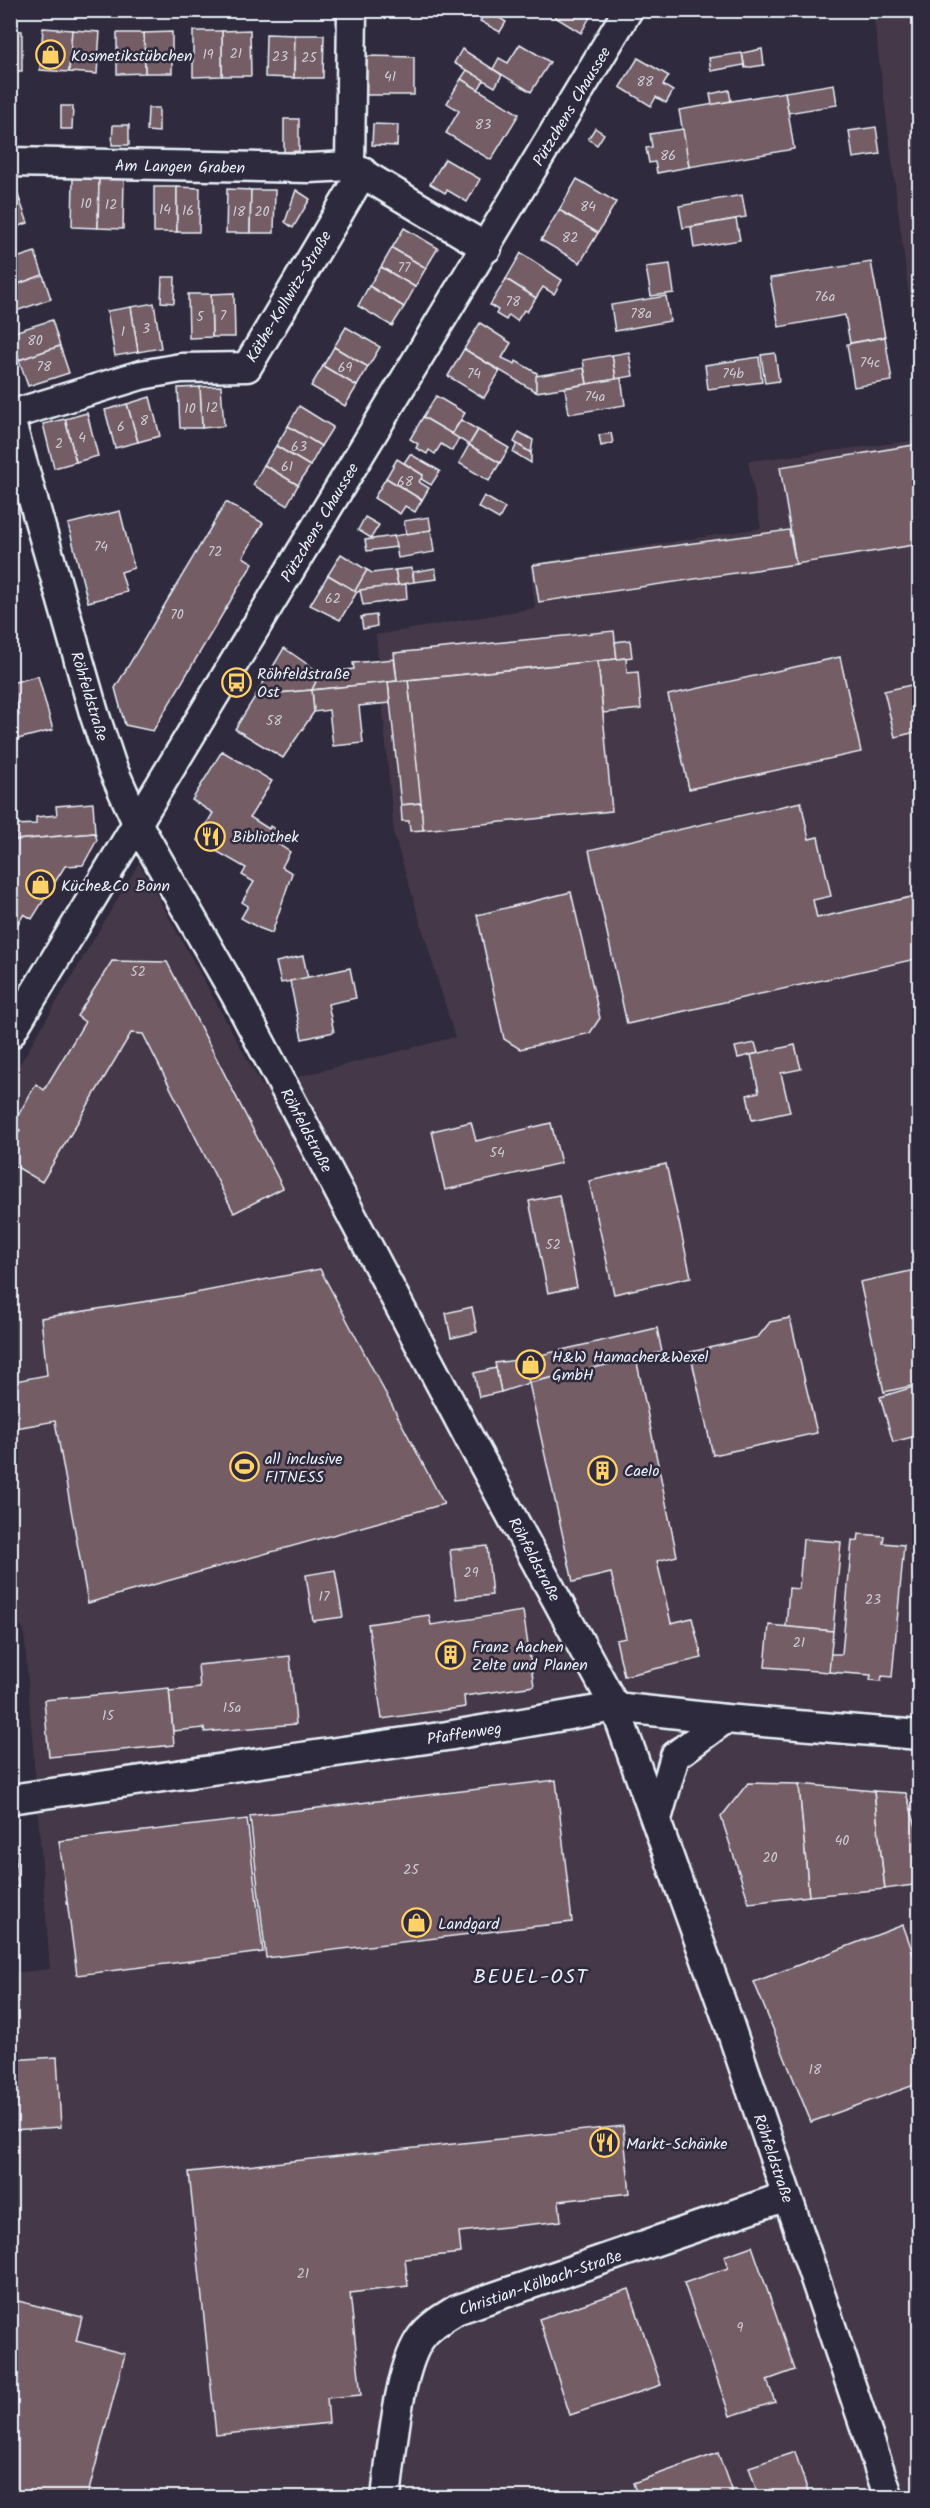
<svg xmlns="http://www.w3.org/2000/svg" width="930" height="2508" font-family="Kalam,sans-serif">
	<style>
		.built { fill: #443949 }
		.building { fill: #755d65; stroke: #e8f1f8; stroke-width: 1.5 }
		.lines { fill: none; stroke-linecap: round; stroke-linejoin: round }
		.minor-casing { stroke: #e8f1f8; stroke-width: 33 }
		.minor { stroke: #2f2a3d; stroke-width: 28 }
		.labels { text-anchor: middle; stroke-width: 5; stroke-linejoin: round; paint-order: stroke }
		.number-label { font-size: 14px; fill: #cbccd3 }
		.poi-label { font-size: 16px; fill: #e8f1f8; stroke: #2f2a3d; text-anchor: start }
		.street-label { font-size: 16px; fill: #e8f1f8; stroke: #2f2a3d }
		.quarter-label { font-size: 20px; letter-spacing: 1.5px; fill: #e8f1f8; stroke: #2f2a3d }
	</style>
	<rect width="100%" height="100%" fill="#2f2a3d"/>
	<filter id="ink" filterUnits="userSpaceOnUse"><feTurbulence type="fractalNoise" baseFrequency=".0167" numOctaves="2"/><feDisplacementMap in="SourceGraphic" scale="12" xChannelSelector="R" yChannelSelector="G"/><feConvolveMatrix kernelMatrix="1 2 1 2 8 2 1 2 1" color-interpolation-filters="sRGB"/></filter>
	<g filter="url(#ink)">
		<g class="built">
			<path d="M873 11H919V374Z"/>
			<path d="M919 440V2497L11 2498V1973L50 1969 24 1631 10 1608 11 1079 139 863 262 1086 455 1037 394 835 376 635 535 608 530 564 761 528 748 461Z"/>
		</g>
		<g class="building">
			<path d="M487 10 506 22 500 32 480 21Z"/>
			<path d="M559 10H594L581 33 555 17Z"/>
			<path d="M43 28 72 30 69 72 40 70Z"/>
			<path d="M72 30 100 32 97 74 69 72Z"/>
			<path d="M250 30 251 76H222V31Z"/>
			<rect x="10" y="31" width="12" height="40"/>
			<path d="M193 31H222V76L193 77Z"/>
			<path d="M172 32V73H145L144 33Z"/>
			<path d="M117 33H144L145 73 117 74Z"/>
			<path d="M266 34 295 35 294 78 265 77Z"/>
			<path d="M295 35H324L323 78H294Z"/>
			<path d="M520 44 550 62 531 92 493 69 499 58 508 63Z"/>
			<path d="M462 49 502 75 495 87 454 63Z"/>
			<path d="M762 49 764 65 745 68 742 53Z"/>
			<path d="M742 53 744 65 711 71 709 58Z"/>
			<path d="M367 56 414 57V95H366Z"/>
			<path d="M638 58 669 76 663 85 673 91 666 103 656 97 651 106 620 87Z"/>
			<path d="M467 70 484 80 478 90 461 79Z"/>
			<path d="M461 79 519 114 491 160 446 133 459 111 447 103Z"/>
			<path d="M834 84 837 105 788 113 785 92Z"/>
			<path d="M729 90 731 101 712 105 710 94Z"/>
			<path d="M785 92 794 149 689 167 679 110Z"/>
			<path d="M61 106H73L72 129H61Z"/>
			<path d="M148 108H159V132L147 131Z"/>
			<path d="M284 119H299V151L284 152Z"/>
			<path d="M373 124 398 125 397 146 372 145Z"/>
			<path d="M113 125H129V145H112Z"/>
			<path d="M876 127 880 154 853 158 849 131Z"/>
			<path d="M595 128 604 134 597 145 588 139Z"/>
			<path d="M683 129 689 167 657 173 655 162 649 163 646 148 652 147 650 134Z"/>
			<path d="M445 159 480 179 467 202 447 190 445 193 430 184Z"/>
			<path d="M13 178 20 201 10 204V179Z"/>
			<path d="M73 178 99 179 98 228 72 227Z"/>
			<path d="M99 179H124L123 229 98 228Z"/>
			<path d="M577 179 616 202 598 233 559 210Z"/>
			<rect x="154" y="187" width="23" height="45"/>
			<path d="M177 187 200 188 199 232H177Z"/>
			<path d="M227 189 251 190 250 233H226Z"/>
			<path d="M251 190H275L274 233H250Z"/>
			<path d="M296 190 310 199 293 228 285 222Z"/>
			<path d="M742 195 746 217 683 228 679 206Z"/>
			<path d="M20 201 28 223 10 229V204Z"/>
			<path d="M559 210 598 233 580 263 541 240Z"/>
			<path d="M736 219 740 240 694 248 691 227Z"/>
			<path d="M404 228 438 248 426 268 392 248Z"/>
			<path d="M392 248 426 268 415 287 381 267Z"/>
			<path d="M35 252 43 275 10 287V260Z"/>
			<path d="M521 253 562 280 554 294 543 287 536 298 506 279Z"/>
			<path d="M871 262 885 337 850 343 845 315 779 327 770 278Z"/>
			<path d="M670 264 674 293 651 296 646 267Z"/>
			<path d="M381 267 415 287 404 307 369 286Z"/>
			<path d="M43 275 51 299 10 313V287Z"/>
			<path d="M162 277H175L174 303 161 302Z"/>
			<path d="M506 279 536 298 527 312 524 310 517 321 509 315 506 320 496 314 498 310 490 305Z"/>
			<path d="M369 286 404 307 392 326 358 306Z"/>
			<path d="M234 293 235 337H212L211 294Z"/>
			<path d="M188 294H211L212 337 189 338Z"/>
			<path d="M666 296 670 321 615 331 611 305Z"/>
			<path d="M154 303 161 348 138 352 131 307Z"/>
			<path d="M131 307 138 352 115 356 107 311Z"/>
			<path d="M52 320 60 346 19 360 11 333Z"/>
			<path d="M480 323 511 343 502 358 515 364 516 361 537 373 536 392 464 349Z"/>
			<path d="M346 327 380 347 368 367 334 347Z"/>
			<path d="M885 337 892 381 854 387 847 344Z"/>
			<path d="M60 346 69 373 28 386 19 360Z"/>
			<path d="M334 347 368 367 357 386 323 366Z"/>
			<path d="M464 349 500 371 484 398 448 376Z"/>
			<path d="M629 352 633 376 616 379 612 355Z"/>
			<path d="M775 353 779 381 765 383 761 355Z"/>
			<path d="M612 355 616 379 587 384 583 360Z"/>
			<path d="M759 357 762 382 708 389 705 365Z"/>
			<path d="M323 366 357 386 345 406 311 386Z"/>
			<path d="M584 368 587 384 536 392V376Z"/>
			<path d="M621 378 625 405 569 414 565 388Z"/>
			<path d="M221 386 224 426 202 428 200 387Z"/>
			<path d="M200 387 202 428H180L178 388Z"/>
			<path d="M436 396 465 413 452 434 423 417Z"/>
			<path d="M150 397 160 436 138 442 127 404Z"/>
			<path d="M127 404 138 442 115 448 105 410Z"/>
			<path d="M299 406 333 427 321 446 288 426Z"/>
			<path d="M87 413 98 456 76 462 65 419Z"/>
			<path d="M423 417 459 438 452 451 441 444 435 454 429 450 427 454 416 448 418 444 410 439Z"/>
			<path d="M65 419 76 462 54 468 43 424Z"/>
			<path d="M461 420 478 430 469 445 452 434Z"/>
			<path d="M288 426 321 446 310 466 276 446Z"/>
			<path d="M478 430 509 448 500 463 469 445Z"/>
			<path d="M519 432 533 440 531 453 514 442Z"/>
			<path d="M611 433 613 443 601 446 599 435Z"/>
			<path d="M517 444 531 453V463L513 452Z"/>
			<path d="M920 444V544L796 564 780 467Z"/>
			<path d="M469 445 500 463 489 481 459 463Z"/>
			<path d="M276 446 310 466 298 485 264 465Z"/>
			<path d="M410 454 440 471 431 485 421 479 423 475 404 463Z"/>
			<path d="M397 459 423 475 419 482 429 488 422 500 386 478Z"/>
			<path d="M264 465 298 485 287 505 253 485Z"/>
			<path d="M386 478 422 500 415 512 405 506 400 514 374 498Z"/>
			<path d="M484 496 505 508 499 519 478 507Z"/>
			<path d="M226 502 263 523 243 557 253 563 153 731 125 725 115 688Z"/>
			<path d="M120 511 134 568 121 572 127 592 88 602 68 524Z"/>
			<path d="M365 517 379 525 371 538 358 530Z"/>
			<path d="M429 517 431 530 406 534 404 521Z"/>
			<path d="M431 530 434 552 398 558 394 536Z"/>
			<path d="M789 530 796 564 539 602 533 565Z"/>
			<path d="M394 536 396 547 367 551 365 540Z"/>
			<path d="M341 554 367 570 355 591 328 575Z"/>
			<path d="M412 568 414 582 398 585 395 570Z"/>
			<path d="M435 568 437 579 414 582 413 572Z"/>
			<path d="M367 570 372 573 395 570 398 585 357 592 355 591Z"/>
			<path d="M328 575 357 592 340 620 310 605Z"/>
			<path d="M406 584 407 599 363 605 360 590Z"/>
			<path d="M376 615 377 626 363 629 361 617Z"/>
			<path d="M614 631 617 659 397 681 394 653Z"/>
			<path d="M630 640 632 657 617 659 615 642Z"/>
			<path d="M284 648 320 673 312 690 256 695Z"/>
			<path d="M840 657 861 752 689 789 668 695Z"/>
			<path d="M626 658 627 673 638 672 641 709 603 713 598 661Z"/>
			<path d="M394 659 397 681 312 690 320 673 354 669 353 663Z"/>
			<path d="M598 661 612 811 423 830 408 680Z"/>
			<path d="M38 676 53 730 10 741V717L19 715 11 683Z"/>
			<path d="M408 680 421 803 401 805 388 682Z"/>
			<path d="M388 682 390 703 359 706 363 743 333 746 329 710 314 712 312 690Z"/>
			<path d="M920 683V731L895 737 884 691Z"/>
			<path d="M312 690 314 712 283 758 235 729 256 695Z"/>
			<path d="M222 751 272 781 250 817 269 829 270 826 284 834 278 844 290 852 282 867 292 873 272 933 259 928 241 918 248 906 242 902 254 882 242 875 246 868 197 840 213 813 192 800Z"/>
			<path d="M801 802 809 839 818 837 831 896 813 900 817 918 920 895V958L627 1024 589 850Z"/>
			<path d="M93 803 95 833 16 840 15 825 36 824V817L57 815 56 806Z"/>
			<path d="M421 803 423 830 410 831 409 821H402L401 805Z"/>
			<path d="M95 833 97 840 83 865 65 866 32 919 24 914 12 933 10 931V849L16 840Z"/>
			<path d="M571 892 600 1018 590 1033 520 1049 504 1039 477 915Z"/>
			<path d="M303 956 308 978 281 983 276 962Z"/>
			<path d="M112 961 167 962 283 1188 234 1213 143 1034 131 1033 42 1182 10 1163V1146L20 1130 12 1126 36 1084 44 1090 85 1022 77 1016Z"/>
			<path d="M350 968 356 998 328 1004 334 1032 302 1039 290 981Z"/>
			<path d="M755 1043 758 1053 738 1058 735 1047Z"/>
			<path d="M795 1045 801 1069 781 1073 790 1112 752 1120 747 1095 759 1092 751 1055Z"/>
			<path d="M471 1122 476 1141 551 1123 561 1163 445 1190 432 1131Z"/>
			<path d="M666 1164 691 1277 614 1294 589 1181Z"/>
			<path d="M559 1195 577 1287 548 1293 529 1201Z"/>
			<path d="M320 1269 444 1504 88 1603 55 1421 10 1429V1382L47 1375 41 1318 180 1296Z"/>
			<path d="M920 1269V1384L884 1392 860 1282Z"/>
			<path d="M472 1307 477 1332 451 1338 446 1313Z"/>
			<path d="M790 1318 817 1433 713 1455 690 1352 758 1337 770 1322Z"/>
			<path d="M657 1328 662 1352 529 1383 523 1359Z"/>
			<path d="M636 1358 677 1556 657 1561 671 1623 692 1618 702 1658 624 1676 616 1640 626 1638 611 1573 573 1582 529 1383Z"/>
			<path d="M523 1359 529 1383 501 1392 495 1363Z"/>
			<path d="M496 1368 501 1392 479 1397 474 1373Z"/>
			<path d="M920 1385V1435L893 1442 880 1397Z"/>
			<path d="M859 1534 884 1536 883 1543 904 1545 892 1677 882 1676 881 1681 870 1680 871 1675 829 1672 830 1654H842L852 1540 858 1541Z"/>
			<path d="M803 1539 841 1542 833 1631 786 1627 789 1588 799 1589Z"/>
			<path d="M487 1546 492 1595 456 1599 450 1550Z"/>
			<path d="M335 1570 343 1617 313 1621 306 1575Z"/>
			<path d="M523 1611 534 1686 464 1696 465 1707 382 1719 368 1624 429 1615 431 1625Z"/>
			<path d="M769 1625 833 1631 829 1672 765 1667Z"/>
			<path d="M290 1656 296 1724 205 1732 204 1728 173 1731 169 1691 200 1688 198 1665Z"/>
			<path d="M169 1688 174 1745 49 1757 44 1700Z"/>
			<path d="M556 1780 572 1922 266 1958 250 1816Z"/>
			<path d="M748 1783 799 1784 809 1896 749 1903 721 1817Z"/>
			<path d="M799 1784 874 1791 885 1889 809 1896Z"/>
			<path d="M874 1791 906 1793 920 1840V1884L885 1889Z"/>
			<path d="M247 1819 263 1952 77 1975 59 1841Z"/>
			<path d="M10 1835H14L18 1887H10Z"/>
			<path d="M903 1925 920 1972V2083L811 2122 754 1982Z"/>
			<path d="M920 1945V1972L911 1948Z"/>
			<path d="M57 2057 61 2127 10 2130V2060Z"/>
			<path d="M623 2126 630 2193 559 2201 561 2221 459 2232 461 2253 405 2259 408 2286 350 2293 361 2395 327 2398 329 2423 216 2435 189 2172Z"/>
			<path d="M752 2246 795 2370 767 2380 775 2402 730 2416 684 2283 728 2268 724 2256Z"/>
			<path d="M629 2289 661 2385 570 2415 539 2319Z"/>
			<path d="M10 2299 82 2317 76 2341 125 2354 87 2498H10Z"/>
			<path d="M795 2452 810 2498H759L749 2467Z"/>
			<path d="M718 2453 734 2498H638L633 2483Z"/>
		</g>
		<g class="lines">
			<defs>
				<g id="minor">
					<path d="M10 162 309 168 350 166 487 248"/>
					<path d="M350 166 352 10"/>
					<path d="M10 415 141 375 181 368 247 367 363 172"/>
					<path d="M10 419 94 713 112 767 138 825 235 994 469 1438 615 1707 728 2021 889 2498"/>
					<path d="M10 1034 628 10"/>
					<path d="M10 1799 447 1736 615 1707 725 1719 920 1735"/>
					<path d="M657 1819 675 1756 725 1719"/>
					<path d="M386 2498C391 2457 398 2371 420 2339 429 2326 443 2318 456 2310L787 2196"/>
				</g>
			</defs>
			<use href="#minor" class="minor-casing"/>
			<use href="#minor" class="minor"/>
		</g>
	</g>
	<defs>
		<symbol id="shop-ring" viewBox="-11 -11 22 22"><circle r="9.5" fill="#2f2a3d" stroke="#ffd166" stroke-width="1.5"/><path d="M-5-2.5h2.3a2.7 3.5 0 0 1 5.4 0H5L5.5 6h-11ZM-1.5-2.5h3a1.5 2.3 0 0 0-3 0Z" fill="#ffd166"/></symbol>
		<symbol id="bus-ring" viewBox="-11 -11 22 22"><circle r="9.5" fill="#2f2a3d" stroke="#ffd166" stroke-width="1.5"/><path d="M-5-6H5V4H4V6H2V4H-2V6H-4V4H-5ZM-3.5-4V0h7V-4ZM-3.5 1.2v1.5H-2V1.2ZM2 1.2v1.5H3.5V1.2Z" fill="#ffd166"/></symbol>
		<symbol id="restaurant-ring" viewBox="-11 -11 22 22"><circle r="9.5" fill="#2f2a3d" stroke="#ffd166" stroke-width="1.5"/><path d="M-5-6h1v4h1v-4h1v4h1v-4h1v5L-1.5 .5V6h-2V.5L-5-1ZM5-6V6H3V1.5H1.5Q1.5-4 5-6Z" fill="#ffd166"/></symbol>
		<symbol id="stadium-ring" viewBox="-11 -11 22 22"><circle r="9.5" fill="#2f2a3d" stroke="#ffd166" stroke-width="1.5"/><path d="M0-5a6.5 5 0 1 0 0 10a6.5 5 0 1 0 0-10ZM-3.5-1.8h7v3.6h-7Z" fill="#ffd166"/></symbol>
		<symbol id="building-ring" viewBox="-11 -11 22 22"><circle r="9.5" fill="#2f2a3d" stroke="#ffd166" stroke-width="1.5"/><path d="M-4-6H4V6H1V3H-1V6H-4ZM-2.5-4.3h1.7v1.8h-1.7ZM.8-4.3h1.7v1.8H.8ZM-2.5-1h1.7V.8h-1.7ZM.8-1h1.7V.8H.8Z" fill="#ffd166"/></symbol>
	</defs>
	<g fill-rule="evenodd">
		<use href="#shop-ring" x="34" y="38" width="33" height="33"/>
		<use href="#bus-ring" x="220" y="666" width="33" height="33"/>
		<use href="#restaurant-ring" x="194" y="820" width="33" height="33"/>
		<use href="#shop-ring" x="24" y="868" width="33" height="33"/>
		<use href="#shop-ring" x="514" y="1348" width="33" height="33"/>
		<use href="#stadium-ring" x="228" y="1450" width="33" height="33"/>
		<use href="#building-ring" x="586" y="1454" width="33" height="33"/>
		<use href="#building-ring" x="434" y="1638" width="33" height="33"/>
		<use href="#shop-ring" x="400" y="1906" width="33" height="33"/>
		<use href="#restaurant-ring" x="588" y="2126" width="33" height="33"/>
	</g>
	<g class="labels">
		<g class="number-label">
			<text x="236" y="58">21</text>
			<text x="208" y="59">19</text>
			<text x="280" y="61">23</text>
			<text x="309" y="62">25</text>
			<text x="390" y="81">41</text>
			<text x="645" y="86">88</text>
			<text x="483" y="129">83</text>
			<text x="668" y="160">86</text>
			<text x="86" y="208">10</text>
			<text x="111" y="209">12</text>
			<text x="588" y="211">84</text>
			<text x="165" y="214">14</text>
			<text x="188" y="215">16</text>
			<text x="239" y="216">18</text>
			<text x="262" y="216">20</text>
			<text x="570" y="242">82</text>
			<text x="404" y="272">77</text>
			<text x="825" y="301">76a</text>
			<text x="513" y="306">78</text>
			<text x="641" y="318">78a</text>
			<text x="223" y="320">7</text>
			<text x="200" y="321">5</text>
			<text x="146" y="333">3</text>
			<text x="123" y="336">1</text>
			<text x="35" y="345">80</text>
			<text x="870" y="367">74c</text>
			<text x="44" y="371">78</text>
			<text x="345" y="372">69</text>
			<text x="474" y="378">74</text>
			<text x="733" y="378">74b</text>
			<text x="595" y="401">74a</text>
			<text x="212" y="412">12</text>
			<text x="190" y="413">10</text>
			<text x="144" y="425">8</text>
			<text x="121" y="431">6</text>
			<text x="82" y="442">4</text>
			<text x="59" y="448">2</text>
			<text x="299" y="451">63</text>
			<text x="287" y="471">61</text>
			<text x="405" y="486">68</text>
			<text x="101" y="551">74</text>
			<text x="215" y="556">72</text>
			<text x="333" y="603">62</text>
			<text x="177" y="619">70</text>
			<text x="274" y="725">58</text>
			<text x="138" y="976">52</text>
			<text x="497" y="1157">54</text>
			<text x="553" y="1249">52</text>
			<text x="471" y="1577">29</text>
			<text x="324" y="1601">17</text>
			<text x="873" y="1604">23</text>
			<text x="799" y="1647">21</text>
			<text x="232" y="1712">15a</text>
			<text x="108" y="1720">15</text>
			<text x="842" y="1845">40</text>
			<text x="770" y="1862">20</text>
			<text x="411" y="1874">25</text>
			<text x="815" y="2074">18</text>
			<text x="303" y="2278">21</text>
			<text x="740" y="2332">9</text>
		</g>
		<g class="poi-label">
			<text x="71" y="61">Kosmetikstübchen</text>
			<text x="257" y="679">Röhfeldstraße<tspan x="257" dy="18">Ost</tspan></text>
			<text x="232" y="842">Bibliothek</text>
			<text x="61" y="891">Küche&amp;Co Bonn</text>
			<text x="552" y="1362">H&amp;W Hamacher&amp;Wexel<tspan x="552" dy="18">GmbH</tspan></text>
			<text x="265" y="1464">all inclusive<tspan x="265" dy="18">FITNESS</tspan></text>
			<text x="624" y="1476">Caelo</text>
			<text x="472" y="1652">Franz Aachen<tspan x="472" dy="18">Zelte und Planen</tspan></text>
			<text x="438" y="1929">Landgard</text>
			<text x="626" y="2149">Markt-Schänke</text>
		</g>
		<g class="street-label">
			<text transform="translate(571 106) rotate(-59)" y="6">Pützchens Chaussee</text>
			<text transform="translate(180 166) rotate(1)" y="6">Am Langen Graben</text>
			<text transform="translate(288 296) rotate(-59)" y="6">Käthe-Kollwitz-Straße</text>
			<text transform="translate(319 522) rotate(-59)" y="6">Pützchens Chaussee</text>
			<text transform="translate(90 696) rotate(73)" y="6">Röhfeldstraße</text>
			<text transform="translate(307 1130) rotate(62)" y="6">Röhfeldstraße</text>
			<text transform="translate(535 1559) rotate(62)" y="6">Röhfeldstraße</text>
			<text transform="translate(464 1733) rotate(-9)" y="6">Pfaffenweg</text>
			<text transform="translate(774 2158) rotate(71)" y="6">Röhfeldstraße</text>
			<text transform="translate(540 2282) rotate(-19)" y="6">Christian-Kölbach-Straße</text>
		</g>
		<g class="quarter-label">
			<text x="531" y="1983">BEUEL-OST</text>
		</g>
	</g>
	<rect width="930" height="2508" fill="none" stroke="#2f2a3d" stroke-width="36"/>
	<rect x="18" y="18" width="894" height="2472" fill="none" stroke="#e8f1f8" stroke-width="2" filter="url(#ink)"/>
</svg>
